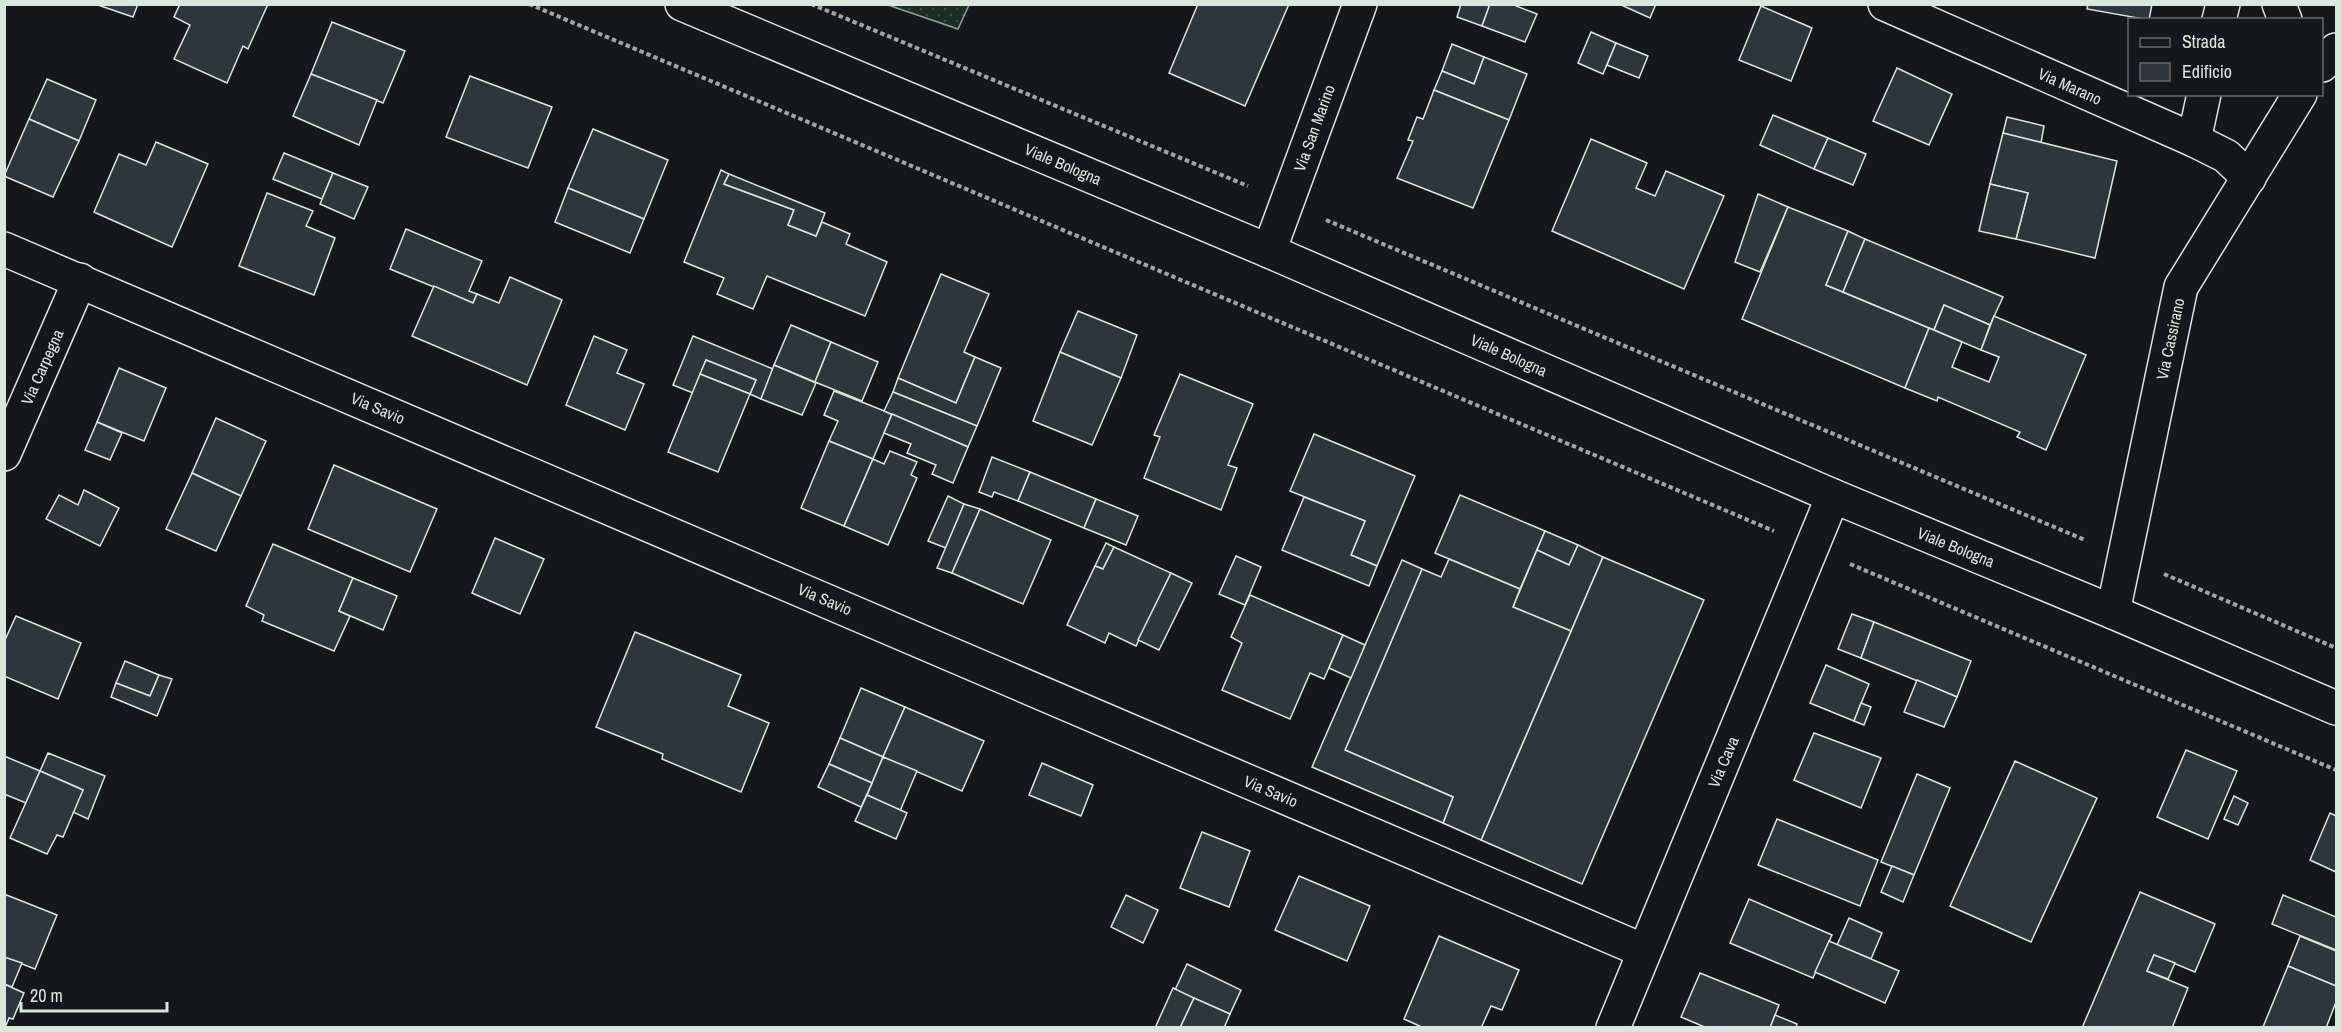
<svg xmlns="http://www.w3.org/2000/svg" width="2341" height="1032" font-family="'Archivo Narrow',sans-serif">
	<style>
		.park { fill: url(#park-dots); stroke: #939e99; stroke-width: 1.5 }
		.building { fill: #2c363c; stroke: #d8e6dc; stroke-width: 1.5 }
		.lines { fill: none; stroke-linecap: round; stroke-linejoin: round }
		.minor-casing { stroke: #d8e6dc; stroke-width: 36 }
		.major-casing { stroke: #d8e6dc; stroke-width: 36 }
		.path { stroke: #9da8a2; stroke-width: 4; stroke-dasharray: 4.5 3; stroke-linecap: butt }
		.minor { stroke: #14181c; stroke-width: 33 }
		.major { stroke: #14181c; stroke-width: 33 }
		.labels { text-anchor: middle; stroke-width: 4.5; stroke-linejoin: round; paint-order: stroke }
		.street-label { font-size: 16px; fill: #d8e6dc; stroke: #14181c }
	</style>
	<defs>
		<pattern id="park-dots" width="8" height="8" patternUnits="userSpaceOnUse" patternTransform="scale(1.5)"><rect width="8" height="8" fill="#1a2d24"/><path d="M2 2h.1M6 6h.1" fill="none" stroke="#3b4b43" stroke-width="1.8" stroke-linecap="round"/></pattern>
	</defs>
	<rect width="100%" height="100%" fill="#14181c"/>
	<path class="park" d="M888 5 969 4V5L958 29Z"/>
	<g class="building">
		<path d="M95 4H138L133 17Z"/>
		<path d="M180 4H268L248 49 243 46 227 83 174 59 190 25 174 17Z"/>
		<path d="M1198 4H1289L1245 106 1169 73Z"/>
		<path d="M1461 4H1490L1482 26 1457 17Z"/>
		<path d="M1490 4H1511L1537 14 1525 42 1482 26Z"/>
		<path d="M1619 4H1656L1650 18Z"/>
		<path d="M2088 4H2152L2149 20 2087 9Z"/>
		<path d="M1761 6 1812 28 1791 81 1739 60Z"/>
		<path d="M332 22 405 51 383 103 311 74Z"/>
		<path d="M1591 32 1616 43 1603 74 1578 63Z"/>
		<path d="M1616 43 1648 56 1639 78 1607 65Z"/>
		<path d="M1452 44 1484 57 1474 84 1442 71Z"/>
		<path d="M1484 57 1527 74 1509 120 1434 90 1442 71 1474 84Z"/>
		<path d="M1897 68 1952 94 1929 145 1873 121Z"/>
		<path d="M311 74 377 100 359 145 293 116Z"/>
		<path d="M470 76 552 107 528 168 446 137Z"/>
		<path d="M47 79 96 100 79 141 29 119Z"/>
		<path d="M1434 90 1509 120 1473 208 1397 178 1413 141 1408 140 1417 117 1423 119Z"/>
		<path d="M1773 115 1828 138 1814 169 1760 145Z"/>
		<path d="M2007 117 2044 126 2041 143 2003 133Z"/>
		<path d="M29 119 79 141 53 197 4 176Z"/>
		<path d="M593 129 668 160 644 219 568 188Z"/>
		<path d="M2003 133 2117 161 2095 258 2016 239 2028 193 1990 184Z"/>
		<path d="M1828 138 1866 154 1853 185 1814 169Z"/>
		<path d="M1591 139 1647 163 1636 188 1655 196 1666 171 1724 196 1684 289 1552 231Z"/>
		<path d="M156 142 208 164 172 247 94 212 119 154 146 165Z"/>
		<path d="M284 153 333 173 322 199 273 179Z"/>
		<path d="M721 170 729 174 724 184 794 210 788 225 816 236 822 222 850 234 846 244 887 262 865 316 767 276 753 309 717 294 724 278 684 262Z"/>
		<path d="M333 173 368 187 354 219 320 204Z"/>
		<path d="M729 174 825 213 816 236 788 225 794 210 724 184Z"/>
		<path d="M1990 184 2028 193 2016 239 1979 231Z"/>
		<path d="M568 188 644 219 630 253 555 222Z"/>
		<path d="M267 193 313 211 306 226 335 238 314 295 239 266Z"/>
		<path d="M1758 194 1788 207 1760 272 1735 262Z"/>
		<path d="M1788 207 1848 231 1826 285 1929 328 1905 388 1742 319Z"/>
		<path d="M406 229 482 261 469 291 477 294 473 303 390 269Z"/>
		<path d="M1848 231 1865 239 1843 292 1826 285Z"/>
		<path d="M1865 239 2003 297 1990 325 1944 305 1934 330 1843 292Z"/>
		<path d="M941 274 989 294 964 352 975 357 956 403 898 378Z"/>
		<path d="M510 277 562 300 527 385 412 336 434 286 473 303 477 294 499 303Z"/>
		<path d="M1944 305 1990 325 1981 350 1934 330Z"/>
		<path d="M1078 311 1137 335 1121 378 1060 352Z"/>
		<path d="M1994 316 2086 355 2046 450 2017 437 2020 432 1938 397 1937 401 1905 388 1929 328 1962 342 1952 367 1989 382 1999 357 1981 350Z"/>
		<path d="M791 325 831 342 815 382 774 365Z"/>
		<path d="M594 336 627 350 617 373 644 384 625 430 566 405Z"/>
		<path d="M693 336 773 369 761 399 750 394 756 380 706 360 693 393 673 385Z"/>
		<path d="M831 342 878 362 862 401 815 382Z"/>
		<path d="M1060 352 1121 378 1092 445 1033 421Z"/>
		<path d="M975 357 1001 368 977 426 893 392 898 378 956 403Z"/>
		<path d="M706 360 756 380 750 394 700 374Z"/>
		<path d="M774 365 816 383 802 415 761 399Z"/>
		<path d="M119 368 166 388 144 441 97 422Z"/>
		<path d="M700 374 750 394 718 472 668 452Z"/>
		<path d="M1180 374 1253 404 1228 465 1237 468 1221 510 1144 478 1160 437 1154 435Z"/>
		<path d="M834 391 892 414 873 459 829 441 838 421 824 415Z"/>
		<path d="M893 392 977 426 968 447 884 411Z"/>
		<path d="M892 414 968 447 953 483 932 474 936 465 907 453 911 444 884 433Z"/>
		<path d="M216 418 266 441 241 496 192 473Z"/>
		<path d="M97 422 122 433 110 460 85 450Z"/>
		<path d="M1314 434 1415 476 1377 566 1351 555 1365 521 1290 491Z"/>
		<path d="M829 441 873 459 844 526 801 508Z"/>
		<path d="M890 451 917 462 911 475 917 478 888 545 844 526 873 459 884 464Z"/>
		<path d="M992 457 1030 472 1018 501 994 492 992 497 979 492Z"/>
		<path d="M334 465 437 509 410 572 308 529Z"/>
		<path d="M1030 472 1096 499 1084 528 1018 501Z"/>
		<path d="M192 473 241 496 216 551 166 529Z"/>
		<path d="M84 490 119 508 100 546 46 519 59 495 78 505Z"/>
		<path d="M1460 495 1545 531 1520 589 1435 553Z"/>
		<path d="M948 496 964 504 946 548 928 541Z"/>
		<path d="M1304 497 1365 521 1351 555 1377 566 1369 586 1282 550Z"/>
		<path d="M1096 499 1138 516 1126 545 1084 528Z"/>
		<path d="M964 504 980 509 952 573 937 568Z"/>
		<path d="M980 509 1051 540 1023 604 952 573Z"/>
		<path d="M1545 531 1578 545 1569 565 1537 550Z"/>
		<path d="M495 538 544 559 520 614 472 593Z"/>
		<path d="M1106 543 1114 547 1103 569 1095 566Z"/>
		<path d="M273 544 353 578 339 611 350 616 334 651 262 621 264 615 246 606Z"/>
		<path d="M1578 545 1603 557 1571 631 1513 607 1537 550 1569 565Z"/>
		<path d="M1114 547 1171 573 1136 646 1109 633 1105 643 1067 625 1095 566 1103 569Z"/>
		<path d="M1236 556 1261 567 1245 605 1219 594Z"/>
		<path d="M1603 557 1704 600 1582 884 1481 840Z"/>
		<path d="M1449 559 1520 589 1513 607 1571 631 1481 840 1443 823 1453 797 1345 750 1422 569 1441 577Z"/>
		<path d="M1402 560 1422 569 1345 750 1453 797 1443 823 1312 767Z"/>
		<path d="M1171 573 1192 583 1159 650 1138 640Z"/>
		<path d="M353 578 397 596 383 630 339 611Z"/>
		<path d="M1250 595 1343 635 1324 679 1310 673 1290 719 1222 690 1242 643 1231 637Z"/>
		<path d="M1852 614 1874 622 1861 658 1838 649Z"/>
		<path d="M16 616 81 643 58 699 4 676V642Z"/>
		<path d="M1874 622 1971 661 1957 697 1861 658Z"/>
		<path d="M635 632 741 675 728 706 769 723 741 792 662 759 663 754 596 727Z"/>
		<path d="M1343 635 1365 645 1351 678 1329 668Z"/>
		<path d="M125 661 159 675 150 696 116 683Z"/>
		<path d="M1826 665 1869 684 1854 721 1810 703Z"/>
		<path d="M159 675 172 679 157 716 111 697 116 683 150 696Z"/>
		<path d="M1917 680 1957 697 1944 727 1904 712Z"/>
		<path d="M861 688 905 707 883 757 840 738Z"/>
		<path d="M1861 703 1871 707 1864 725 1854 721Z"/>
		<path d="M905 707 984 741 962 791 883 757Z"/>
		<path d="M1814 733 1881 758 1861 808 1794 780Z"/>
		<path d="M840 738 883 757 872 783 829 764Z"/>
		<path d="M2186 750 2237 771 2208 839 2157 817Z"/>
		<path d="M48 753 105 776 88 819 73 812 83 790 40 771Z"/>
		<path d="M4 756 40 771 26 803 4 794Z"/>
		<path d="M883 757 917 771 900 811 867 795Z"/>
		<path d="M2015 761 2097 798 2031 942 1950 906Z"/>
		<path d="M1042 763 1093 785 1081 816 1029 795Z"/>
		<path d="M829 764 872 783 861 807 818 787Z"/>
		<path d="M40 771 83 790 63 837 57 835 47 854 10 838Z"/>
		<path d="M1917 774 1950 788 1914 875 1881 862Z"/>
		<path d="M867 795 907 813 896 839 855 821Z"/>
		<path d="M2234 796 2248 803 2238 825 2224 819Z"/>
		<path d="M2330 813 2336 816V872L2310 860Z"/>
		<path d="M1777 819 1878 860 1860 906 1758 865Z"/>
		<path d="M1202 832 1250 851 1229 907 1180 888Z"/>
		<path d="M1892 866 1914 875 1903 902 1881 892Z"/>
		<path d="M1299 876 1370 906 1347 961 1275 930Z"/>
		<path d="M2140 892 2215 924 2195 972 2154 955 2147 971 2188 988 2172 1028H2082Z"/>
		<path d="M4 894 57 915 35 969 4 957Z"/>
		<path d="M1126 895 1158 910 1143 943 1111 927Z"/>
		<path d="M2283 895 2336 917V950L2272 924Z"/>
		<path d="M1749 899 1832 935 1813 978 1730 943Z"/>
		<path d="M1849 918 1882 933 1871 959 1837 945Z"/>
		<path d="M1439 936 1519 970 1502 1010 1491 1006 1481 1028H1424L1404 1019Z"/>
		<path d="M2300 936 2336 951V986L2288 966Z"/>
		<path d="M1829 941 1899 971 1885 1003 1815 972Z"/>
		<path d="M2154 955 2175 963 2168 979 2147 971Z"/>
		<path d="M4 957 22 963 12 987 4 984Z"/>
		<path d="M1187 964 1241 990 1230 1014 1175 990Z"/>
		<path d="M2288 966 2336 986V1002L2326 1028 2263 1027Z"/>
		<path d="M1700 973 1779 1005 1770 1028H1707L1681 1017Z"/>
		<path d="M4 984 24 993 13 1019 9 1018 5 1028Z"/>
		<path d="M1173 988 1194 998 1180 1028H1155Z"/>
		<path d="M1194 998 1230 1014 1224 1028H1180Z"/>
		<path d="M1775 1015 1797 1024 1796 1028H1770Z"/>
	</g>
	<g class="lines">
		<defs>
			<g id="minor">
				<path d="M1885 4 2194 140 2226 156 2249 178"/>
				<path d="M2279 4 2285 20"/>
				<path d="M2219 20 2223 4"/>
				<path d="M2322 65 2336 50"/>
				<path d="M2194 140 2204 94"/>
				<path d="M4 249 1644 951"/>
				<path d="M1269 251 1360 4"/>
				<path d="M4 454 80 280"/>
				<path d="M2113 612 2181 287 2300 94"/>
				<path d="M1613 1028 1833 496"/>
			</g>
			<path id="major" d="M682 4 1269 251 1833 496 2113 612 2336 708"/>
		</defs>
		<use href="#minor" class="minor-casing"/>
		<use href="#major" class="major-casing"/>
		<g class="path">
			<path d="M529 4 1774 531"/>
			<path d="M811 4 1248 186"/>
			<path d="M1326 220 2085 540"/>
			<path d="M1850 564 2336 770"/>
			<path d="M2164 574 2336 648"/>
		</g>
		<use href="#minor" class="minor"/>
		<use href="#major" class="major"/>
	</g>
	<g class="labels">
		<g class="street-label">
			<text transform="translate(2070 86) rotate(24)" y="6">Via Marano</text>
			<text transform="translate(1314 128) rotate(-70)" y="6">Via San Marino</text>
			<text transform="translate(1063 164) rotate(23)" y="6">Viale Bologna</text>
			<text transform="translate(2170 339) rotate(-78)" y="6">Via Cassirano</text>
			<text transform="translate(1509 355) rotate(24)" y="6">Viale Bologna</text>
			<text transform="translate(42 367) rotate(-66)" y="6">Via Carpegna</text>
			<text transform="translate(378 408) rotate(23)" y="6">Via Savio</text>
			<text transform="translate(1956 547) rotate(22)" y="6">Viale Bologna</text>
			<text transform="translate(825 599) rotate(23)" y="6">Via Savio</text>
			<text transform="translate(1723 762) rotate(-67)" y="6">Via Cava</text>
			<text transform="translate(1271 791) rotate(23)" y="6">Via Savio</text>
		</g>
	</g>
	<rect width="2341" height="1032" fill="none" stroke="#d8e6dc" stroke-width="12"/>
	<rect x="2128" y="18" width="195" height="78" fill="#14181c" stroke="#626a69" stroke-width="1.5"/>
	<rect x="2140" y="38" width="30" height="9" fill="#14181c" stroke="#626a69" stroke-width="1.5"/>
	<text x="2182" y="48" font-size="18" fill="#d8e6dc">Strada</text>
	<rect x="2140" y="63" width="30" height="18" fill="#2c363c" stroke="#626a69" stroke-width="1.5"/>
	<text x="2182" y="78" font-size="18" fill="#d8e6dc">Edificio</text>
	<path d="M21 1002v9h146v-9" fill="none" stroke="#d8e6dc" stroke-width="3"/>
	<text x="30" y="1002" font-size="18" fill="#d8e6dc" stroke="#14181c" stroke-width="4.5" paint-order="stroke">20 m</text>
</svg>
